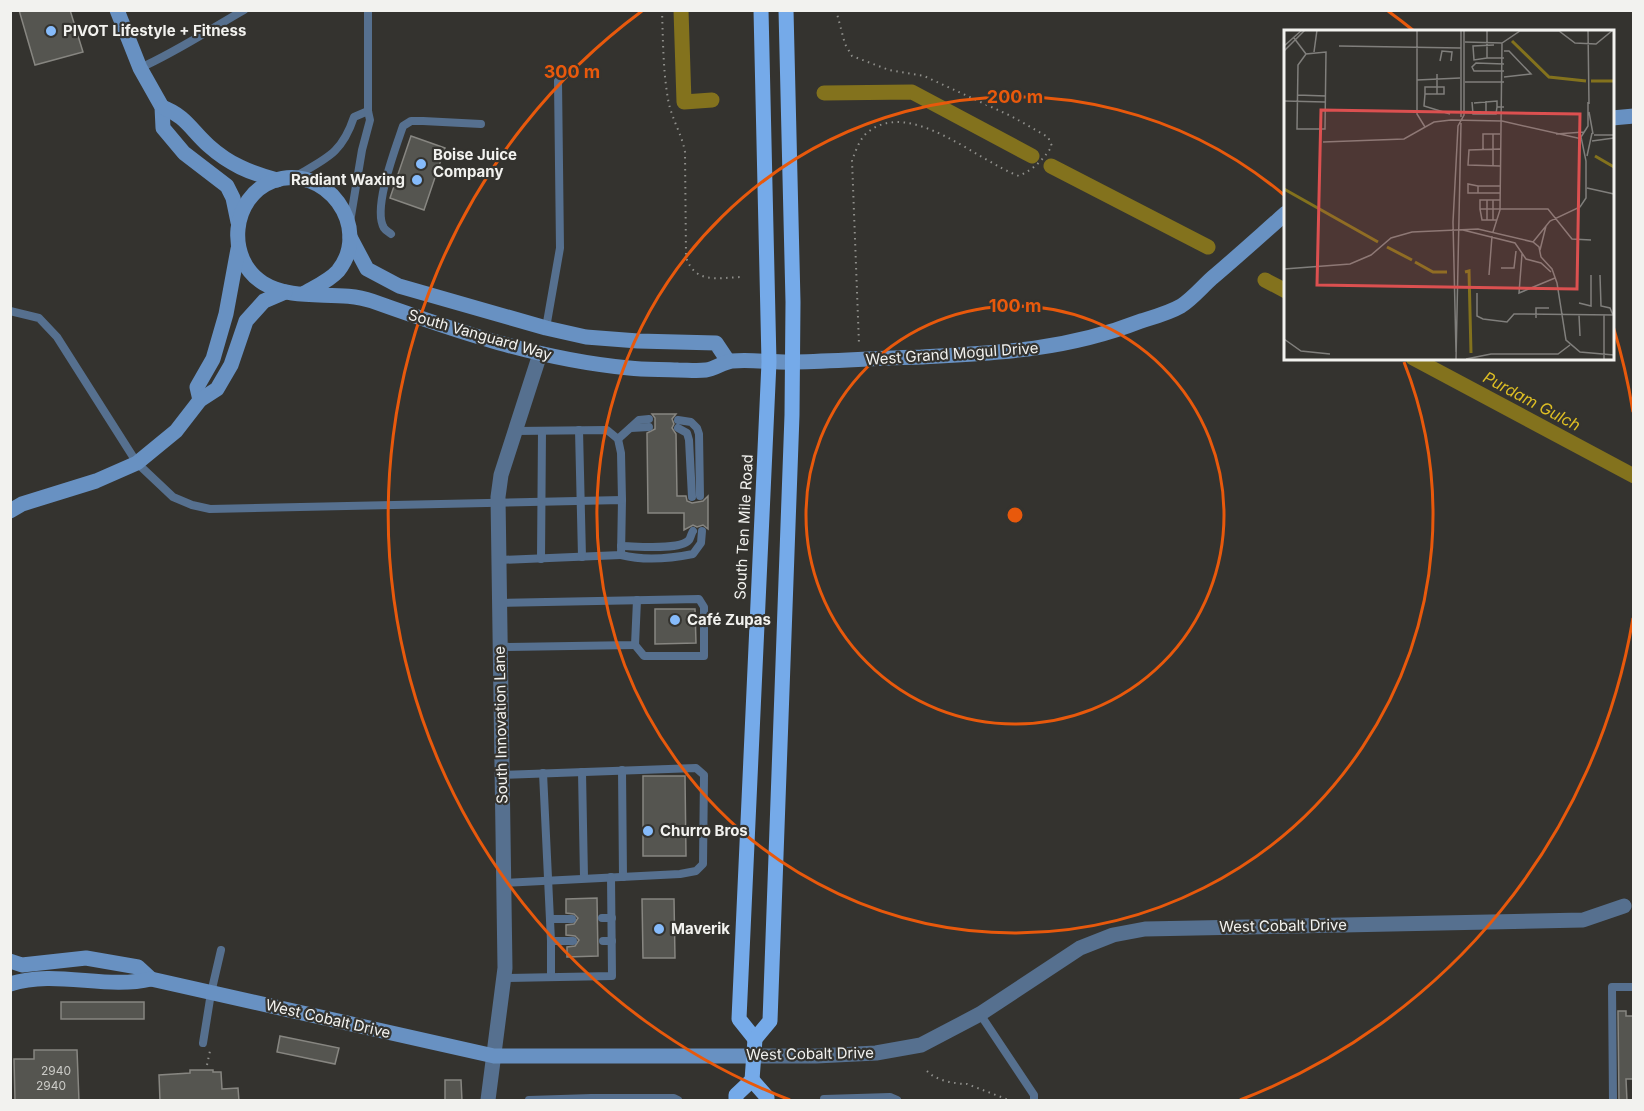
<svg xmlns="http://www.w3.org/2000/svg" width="1644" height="1111" font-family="Inter,sans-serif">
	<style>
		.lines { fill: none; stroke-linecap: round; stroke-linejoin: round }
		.canal { stroke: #83721d; stroke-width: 15 }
		.building { fill: #555550; stroke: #878681; stroke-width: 1.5 }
		.path { stroke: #8f8f8b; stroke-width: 2; stroke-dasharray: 1.5 4.5; stroke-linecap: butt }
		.lane { stroke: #56708f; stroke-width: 8 }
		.street { stroke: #56708f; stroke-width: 15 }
		.secondary { stroke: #6891c2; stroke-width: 15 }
		.primary { stroke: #75aae9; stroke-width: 15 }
		.ring { fill: none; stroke: #e8590c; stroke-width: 3 }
		.poi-dot { fill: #86bbfb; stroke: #34332f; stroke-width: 2 }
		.labels { text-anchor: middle; stroke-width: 4.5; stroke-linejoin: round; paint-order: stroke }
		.number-label { font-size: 12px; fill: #cbcbc7 }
		.poi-label { font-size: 15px; font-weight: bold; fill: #f2f2ef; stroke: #34332f; text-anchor: start }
		.street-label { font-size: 15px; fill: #f2f2ef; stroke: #34332f }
		.water-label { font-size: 16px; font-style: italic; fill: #ddbe24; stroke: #34332f }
		.inset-river { fill: none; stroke: #83721d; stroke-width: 3 }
		.inset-road { fill: none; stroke: #807f7c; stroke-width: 1.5 }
		.view { fill: #dc5050; fill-opacity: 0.15; stroke: #dc5050; stroke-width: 3 }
		.inset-edge { fill: none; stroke: #f2f2ef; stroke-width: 3 }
		.centre { fill: #e8590c; stroke: #34332f; stroke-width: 3 }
		.ring-label { font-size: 18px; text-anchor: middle; font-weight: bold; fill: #e8590c; stroke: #34332f; stroke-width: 4.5; stroke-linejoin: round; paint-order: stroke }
	</style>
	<rect width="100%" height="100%" fill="#34332f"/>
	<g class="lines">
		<g class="canal">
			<path d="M681 10 684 102 712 100"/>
			<path d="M824 93 912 92 1032 156"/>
			<path d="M1051 166 1208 247"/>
			<path d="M1265 280 1286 291"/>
			<path d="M1413 358 1634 476"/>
		</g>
	</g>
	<g class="building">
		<path d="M19 10H70L83 52 35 65Z"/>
		<path d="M411 136 445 148 424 210 390 198Z"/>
		<path d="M652 414H676L672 419 674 424 672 428 676 434 677 496H686L687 501 692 503 703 501 708 496V529L703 525 697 527 693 525 684 530V513H648L647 433 655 429V418Z"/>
		<path d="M655 609H695L696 643 655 644Z"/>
		<path d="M643 776H685L686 856H643Z"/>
		<path d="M597 898 598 956 567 957V947L575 946 579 940 575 936 566 935V925L574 924 578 918 574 914 566 913V899Z"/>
		<path d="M642 899H674L675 958H643Z"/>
		<rect x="61" y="1002" width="83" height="17"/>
		<path d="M1618 1011H1626V1016H1634V1079H1626L1627 1101H1619Z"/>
		<path d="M280 1036 339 1048 335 1064 277 1052Z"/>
		<path d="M34 1050H77L79 1101H15L14 1059H34Z"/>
		<path d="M190 1070H213V1072H221L222 1089 238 1088 239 1101H160L159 1075 190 1073Z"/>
		<path d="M445 1080H461L462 1101H445Z"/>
	</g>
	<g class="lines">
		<g class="path">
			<path d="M662 10C663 40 663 70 668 99 671 118 682 134 685 152L686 257C695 284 717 278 741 277"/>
			<path d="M836 10 845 44 852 56 889 70 924 76 1011 116 1048 137 1052 146C1043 160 1034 169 1019 176 977 161 911 98 868 132 859 139 856 151 852 160L859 344"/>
			<path d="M207 1065 210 1051"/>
			<path d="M927 1071C935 1080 954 1084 967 1084L1009 1100"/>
		</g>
		<g class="lane">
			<path d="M140 68C176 52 209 30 244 10"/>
			<path d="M296 176C327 158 342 153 354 117L368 111"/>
			<path d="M350 222 362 150 370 120 368 111V10"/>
			<path d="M391 234C389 232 386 231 384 228 372 209 396 147 403 126L411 121H423L481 124"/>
			<path d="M10 311 39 318 57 337 137 463 173 497 192 505 210 509 622 500 621 555 499 560"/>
			<path d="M546 328 560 248 558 81"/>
			<path d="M678 420 691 422 697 428 699 434 700 496"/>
			<path d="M631 428 649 427"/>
			<path d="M678 428 687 433 689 440 692 497"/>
			<path d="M579 430 582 557"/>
			<path d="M516 431 607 430 618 439 621 453 622 500"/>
			<path d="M618 439 639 420 649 419"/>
			<path d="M621 546C635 546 679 551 689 540 690 539 692 532 693 531"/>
			<path d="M621 555C645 561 668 559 693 554L701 543 702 531"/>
			<path d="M541 559 542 431"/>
			<path d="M500 603 699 599 704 607V656H644L635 645"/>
			<path d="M501 647 635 645 637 600"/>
			<path d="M622 770 623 877"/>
			<path d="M582 772 584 878"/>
			<path d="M543 773 551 941V977"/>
			<path d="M502 775 696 768 704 775 703 864 696 871 680 874 504 883"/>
			<path d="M602 918H612"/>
			<path d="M550 919H572"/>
			<path d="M551 941H573"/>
			<path d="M603 941H612"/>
			<path d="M504 978 612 976 611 877"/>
			<path d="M980 1014 1034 1095V1100"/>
			<path d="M203 1043 211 993 221 950"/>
			<path d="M592 1098H674L678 1100"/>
			<path d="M824 1099 890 1097 897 1100"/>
			<path d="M529 1100 592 1098V1100"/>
			<path d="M1613 1100 1612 987H1634"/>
		</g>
		<g class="street">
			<path d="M754 1056H816L876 1053 921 1045 980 1014 1080 948 1113 935 1145 929 1583 920 1624 906"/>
			<path d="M488 1100 505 968 498 497 501 475 540 354"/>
		</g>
		<g class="secondary">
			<path d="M117 10 140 68 162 107 163 128 184 153 227 186 233 198 238 222"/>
			<path d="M162 107C186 116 191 130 209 146 229 164 250 173 277 180"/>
			<path d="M1612 118 1634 116"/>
			<path d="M350 237 367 269 399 286 546 328 586 337 638 341 716 343 728 361"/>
			<path d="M303 294C315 287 329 281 338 271 373 227 325 162 273 181 231 197 225 259 263 283 295 303 337 289 372 301 456 331 540 360 629 368 645 370 662 369 678 370 687 370 697 371 706 370 715 369 723 362 732 361 753 359 774 363 795 362 837 361 879 358 921 357 999 353 1067 350 1141 321 1154 317 1169 313 1181 306 1192 299 1202 287 1212 278 1237 257 1261 235 1286 213"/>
			<path d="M200 400 197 387 213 359 226 314 238 249"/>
			<path d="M10 511 22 504 96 481 137 463 176 431 200 400 217 389 231 365 246 321 264 301 285 292"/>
			<path d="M10 961 22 965 86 958 138 967 151 979"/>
			<path d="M10 984C56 969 105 990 151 979L494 1056H754"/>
		</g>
		<g class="primary">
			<path d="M755 1039 739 1019 769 362 761 10"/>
			<path d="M752 1080 767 1097V1100"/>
			<path d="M736 1100V1095L752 1080 755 1039 770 1021 792 415 793 302 786 10"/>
		</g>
	</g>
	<g class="ring">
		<circle cx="1015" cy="515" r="209"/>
		<path d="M1404 362A418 418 0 1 1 1284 195"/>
		<path d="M1633 618A627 627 0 0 1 1240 1100M790 1100A627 627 0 0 1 642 11M1388 11A627 627 0 0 1 1414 31M1613 326A627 627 0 0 1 1633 412"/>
	</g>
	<g class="poi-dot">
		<circle cx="51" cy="31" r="6"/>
		<circle cx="421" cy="164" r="6"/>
		<circle cx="417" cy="180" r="6"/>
		<circle cx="675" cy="620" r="6"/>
		<circle cx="648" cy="831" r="6"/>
		<circle cx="659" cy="929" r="6"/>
	</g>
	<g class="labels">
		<g class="number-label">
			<text x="56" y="1075">2940</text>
			<text x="51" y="1090">2940</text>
		</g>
		<g class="poi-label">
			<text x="63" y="36">PIVOT Lifestyle + Fitness</text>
			<text x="433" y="160">Boise Juice<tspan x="433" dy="17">Company</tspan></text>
			<text x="405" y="185" text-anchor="end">Radiant Waxing</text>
			<text x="687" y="625">Café Zupas</text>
			<text x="660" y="836">Churro Bros</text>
			<text x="671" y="934">Maverik</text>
		</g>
		<g class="street-label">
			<text transform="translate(480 335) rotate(16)" y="5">South Vanguard Way</text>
			<text transform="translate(952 354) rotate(-4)" y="5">West Grand Mogul Drive</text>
			<text transform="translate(744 527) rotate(-87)" y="5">South Ten Mile Road</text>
			<text transform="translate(501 725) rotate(-91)" y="5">South Innovation Lane</text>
			<text transform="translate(1283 926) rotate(-1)" y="5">West Cobalt Drive</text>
			<text transform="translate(328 1019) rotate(13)" y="5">West Cobalt Drive</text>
			<text transform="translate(810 1054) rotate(-1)" y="5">West Cobalt Drive</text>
		</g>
		<g class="water-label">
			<text transform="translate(1532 401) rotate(28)" y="6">Purdam Gulch</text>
		</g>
	</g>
	<g transform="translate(1284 30)">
		<rect width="330" height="330" fill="#34332f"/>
		<path class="inset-river" d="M228 11 265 47 302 51M307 51H330M311 126 330 137M0 159 94 212M103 217 128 230M131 232 149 242H163M181 242 185 241 187 323"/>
		<path class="inset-road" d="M133 0V84L141 97M177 0V87M203 0V28H220M304 0 305 74M10 8 22 24M181 12 218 13 236 1H275L291 13 312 14 329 0M0 16 18 0M55 16 177 18M0 21 21 0M220 21H225L247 44 220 47M30 22 33 0M42 22 41 99H13L14 35 22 24ZM203 28 190 30 189 16 210 15M156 31 158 21 168 22 167 31M220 34 192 33 188 37 190 41H220M153 44V64H141L140 76 166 84M133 50 176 48M181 52H220M141 64V57H160V64H153M13 65 42 66M0 71 41 72M202 71V84H212L213 77M188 72 189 84H202M190 73 213 71V77H220M305 82 309 104M209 104V136M272 104 300 102M310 105H330M308 111 330 108M39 112 120 109 150 92 167 90 218 91 298 109M199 119V104H216M303 126 308 103M216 136 184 135 185 120 216 119M194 156 184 154V163H216M303 158 330 164M194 163V156H216M203 170V190M216 170H196V179H264L288 209 307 210M196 179 198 190H213M209 190V170M179 200 231 213 242 229 257 233 267 242M209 202 216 180 218 13M249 212 266 191 296 177 302 168V131L297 107 304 96V72M256 220 262 196M238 224 235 263 271 248M217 238H230L232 221M0 239 66 234 87 225 107 208 128 202 194 199 249 212 255 217 257 227 268 239 273 253 282 310 296 322 330 325M205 245 208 206M316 245 317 276 326 278 329 285M193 263V286L199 289 223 292 230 284 330 285M295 273 307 276V245M295 285 296 306M252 288V278H265M0 309 17 321 46 324M172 322 169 192 174 96 180 85V0M182 329 207 324H274L286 315M172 330 177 93M320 330V285"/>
		<path class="view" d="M37 80 296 84 293 259 33 255Z"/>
		<rect width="330" height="330" class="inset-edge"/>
	</g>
	<circle cx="1015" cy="515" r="9" class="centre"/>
	<g class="ring-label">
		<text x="572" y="78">300 m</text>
		<text x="1015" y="103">200 m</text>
		<text x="1015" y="312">100 m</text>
	</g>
	<rect width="1644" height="1111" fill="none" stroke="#f2f2ef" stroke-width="24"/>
</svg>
